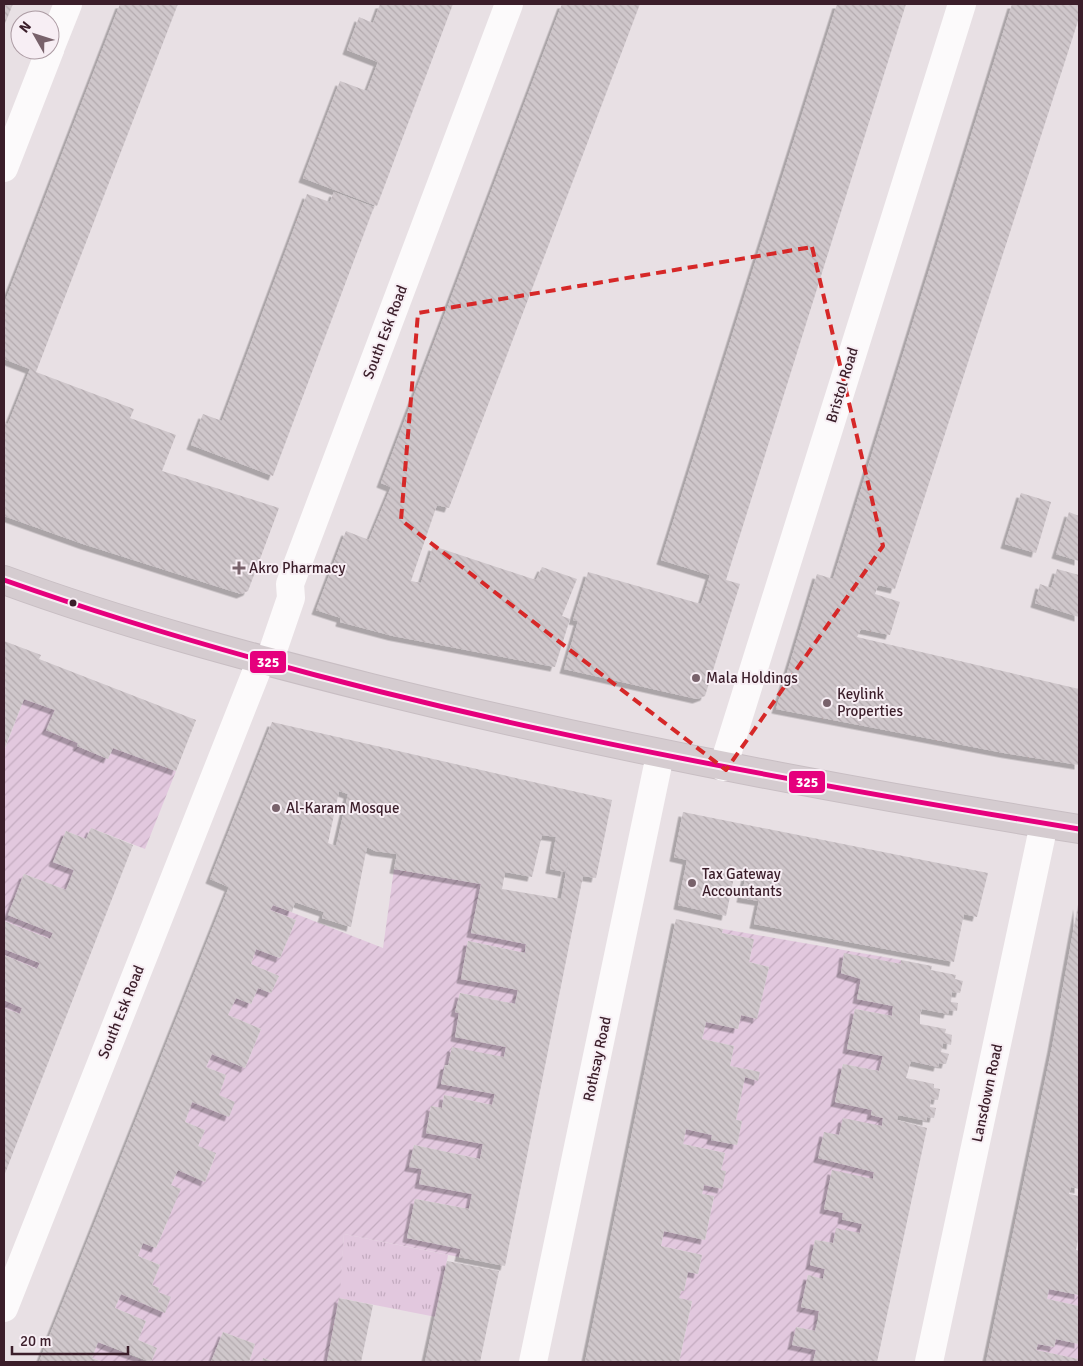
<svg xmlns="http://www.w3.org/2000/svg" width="1083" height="1366" font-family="Signika,sans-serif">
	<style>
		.grass { fill: url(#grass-tufts) }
		.garden { fill: url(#garden-furrows) }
		.building { fill: url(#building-back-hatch); fill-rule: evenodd; filter: url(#shadow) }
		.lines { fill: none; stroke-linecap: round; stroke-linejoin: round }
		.major-casing { stroke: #c8bec3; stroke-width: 30 }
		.minor { stroke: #fcfafb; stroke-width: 28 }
		.major { stroke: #d5ccd0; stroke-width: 28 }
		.bus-1-casing { stroke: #f7eef4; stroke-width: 9 }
		.bus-1 { stroke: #e5007d; stroke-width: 5 }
		.marked { fill: none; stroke: #d62828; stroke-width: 4; stroke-dasharray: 10 6; stroke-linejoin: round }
		.poi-dot { fill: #78626b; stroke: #f7eef4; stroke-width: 2 }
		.bus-dot { fill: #3b1e2a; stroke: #f7eef4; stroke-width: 2 }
		.labels { text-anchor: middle; stroke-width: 4; stroke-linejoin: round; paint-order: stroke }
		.street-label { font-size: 15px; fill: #3b1e2a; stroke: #f7eef4 }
		.poi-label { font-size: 15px; fill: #3b1e2a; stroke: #f7eef4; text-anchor: start }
		.line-badge { stroke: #f7eef4; stroke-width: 2 }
		.badge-label { font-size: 14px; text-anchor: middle; font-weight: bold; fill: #fff }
	</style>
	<defs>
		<pattern id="grass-tufts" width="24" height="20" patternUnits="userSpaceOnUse" patternTransform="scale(1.25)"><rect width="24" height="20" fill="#e2c8de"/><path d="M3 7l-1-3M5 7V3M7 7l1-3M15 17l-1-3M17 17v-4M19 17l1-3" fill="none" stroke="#c3abbf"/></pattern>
		<pattern id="garden-furrows" width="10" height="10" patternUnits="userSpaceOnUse" patternTransform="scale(1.25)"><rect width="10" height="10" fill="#e2c8de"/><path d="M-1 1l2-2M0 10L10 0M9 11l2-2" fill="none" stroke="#c3abbf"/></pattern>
		<pattern id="building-back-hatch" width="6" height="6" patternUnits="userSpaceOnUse" patternTransform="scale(1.25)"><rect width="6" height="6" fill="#cfc7cb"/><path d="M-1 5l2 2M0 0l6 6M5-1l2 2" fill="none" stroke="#b3aaae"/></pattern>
		<filter id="shadow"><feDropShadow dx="-4.5" dy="4.5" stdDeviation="0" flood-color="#0004"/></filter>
	</defs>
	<rect width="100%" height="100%" fill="#e8e0e4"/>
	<path class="grass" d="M344 1234 448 1255 436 1317 339 1298Z"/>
	<g class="garden">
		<path d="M24 699 55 710 47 730 78 743 77 746 108 759 113 748 176 771 145 849 91 828 86 839 66 831 53 862 74 870 66 890 24 874 8 915 53 933 50 939 4 921V751Z"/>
		<path d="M394 869 481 884 471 932 526 944 525 953 468 941 461 979 518 990 515 1004 460 993 455 1012 459 1013 455 1037 506 1047 504 1057 445 1065 441 1084 495 1094 492 1105 444 1095 442 1108 431 1106 426 1133 483 1144 480 1159 414 1145 410 1166 422 1169 419 1184 472 1194 469 1209 415 1199 407 1238 461 1249 459 1257 344 1234 340 1294 327 1362H275L263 1358 262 1362H249L255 1344 223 1332 211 1362H151L157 1348 138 1340 146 1321 115 1308 121 1294 165 1312 158 1292 159 1288 152 1285 160 1265 138 1256 143 1243 156 1248 168 1220 171 1185 178 1170 205 1182 216 1154 198 1146 205 1130 185 1122 192 1102 219 1095 226 1075 206 1067 212 1054 245 1068 261 1029 228 1015 236 998 251 1004 258 988 271 993 279 976 251 964 256 949 280 958 296 920 270 910 273 905 383 948Z"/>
		<path d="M723 929 901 960V964L844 954 841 973 861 979 857 999 893 1006 892 1016 855 1009 847 1049 883 1056 879 1071 843 1064 835 1102 872 1110 871 1115 883 1118 882 1126 839 1135 819 1158 874 1172 873 1179 832 1171 824 1209 843 1213 842 1220 862 1224 860 1233 833 1243 815 1240 810 1265 825 1269 823 1279 808 1275 801 1307 819 1311 815 1331 796 1327 816 1350 813 1362H679L692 1302 679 1298 681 1291H684L688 1272 698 1274 702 1255 661 1246 664 1231 705 1240 714 1197 702 1194 704 1185 721 1170 725 1153 683 1144 686 1129 712 1135 711 1140 737 1145 742 1121 736 1120 745 1077 758 1080 759 1072 730 1066 734 1046 702 1039 706 1022 738 1029 741 1015 757 1018 769 967 749 962 754 939 722 933Z"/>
		<path d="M4 949 40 963 37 969 4 955Z"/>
		<path d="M4 1000 22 1008 20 1014 4 1008Z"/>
		<path d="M1049 1289 1079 1295V1306L1047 1299Z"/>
		<path d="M1056 1339 1079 1344V1362H1077V1359L1036 1350 1038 1344 1054 1347Z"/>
		<path d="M98 1342 147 1362H103L92 1358Z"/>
	</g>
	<g class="building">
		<path d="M4 4H13L4 26Z"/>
		<path d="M120 4H178L36 372 134 409 130 418 176 435 162 471 279 508 248 591 241 594 83 544 4 516V423L8 424 30 369 4 359V304Z"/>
		<path d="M380 4H453L377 206 303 178 340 81 367 91 378 62 347 50 359 17 373 23Z"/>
		<path d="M562 4H640L449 508 437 505 411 581 421 583 433 546 536 580 542 567 577 579 562 616 570 619 555 667 393 636 340 622 341 618 316 610 346 531 369 540 391 487 381 483Z"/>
		<path d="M837 4H906L726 580 740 584 705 696 697 699 564 669 578 621 573 620 588 572 701 604 710 575 661 560Z"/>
		<path d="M1012 4H1079V18L895 589 878 585 875 594 900 602 890 635 861 629 857 637 1079 689V765L1004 753 776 709 817 574 833 579Z"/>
		<path d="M334 192 374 207 273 476 191 445 203 414 222 421 307 194 330 202Z"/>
		<path d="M1021 493 1051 502 1036 553 1005 544Z"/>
		<path d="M1069 512 1079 516V561L1056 554Z"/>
		<path d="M1057 569 1079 575V617L1035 603 1040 584 1051 588Z"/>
		<path d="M4 641 41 655 39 659 196 720 176 771 113 748 108 759 77 746 78 743 46 730 55 710 24 699 4 750Z"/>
		<path d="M272 722 612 800 596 878 583 876 505 1266 459 1257 461 1249 407 1238 415 1199 469 1209 472 1194 419 1184 422 1169 409 1167 414 1145 480 1159 483 1144 426 1133 431 1106 442 1108 444 1095 492 1105 495 1094 441 1084 445 1065H448L452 1047 504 1057 506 1047 455 1037 459 1013 455 1012 460 993 515 1004 518 990 461 979 468 941 525 953 526 944 471 933 481 884 394 869 397 854 375 851 367 847 351 927 322 918 324 912 295 902 292 912 273 905 270 910 296 920 280 958 256 949 251 964 279 976 271 993 258 988 251 1004 236 998 228 1015 261 1029 245 1068 212 1054 206 1067 226 1075 219 1095 235 1102 229 1117 192 1102 185 1122 205 1130 198 1146 216 1153 205 1182 178 1170 171 1185 181 1189 156 1248 143 1243 138 1256 160 1265 152 1285 159 1288 158 1292 171 1297 165 1313 121 1294 115 1308 146 1321 138 1340 157 1348 151 1362 98 1342 92 1358 102 1362H39L229 887 210 879ZM339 791 348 794 336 846 328 843ZM542 835 556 837 550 869 565 872 569 856 561 899 502 889 505 872 532 877Z"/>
		<path d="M683 812 988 873 977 917 964 914 954 962 754 924 759 901 741 898 746 875 735 872 726 916 678 905 687 860 674 857Z"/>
		<path d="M91 828 133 845 4 1176V1008L20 1014 22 1008 4 1000V955L37 969 40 963 4 949V921L50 939 53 933 8 915 24 874 66 890 74 870 53 862 66 831 86 839Z"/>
		<path d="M1078 905 1079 1189 1071 1187 1069 1194 1079 1196V1235L1076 1250 1079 1251V1295L1049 1289 1047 1299 1079 1306V1344L1056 1339 1054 1347 1038 1344 1036 1350 1078 1359 1077 1362H986L1052 1047Z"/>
		<path d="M676 919 723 929 722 933 754 939 749 962 769 967 757 1019 741 1015 738 1029 706 1022 702 1039 734 1046 730 1066 760 1072 758 1081 745 1077 736 1120 742 1121 737 1145 711 1140 712 1135 686 1129 683 1144 725 1153 721 1170 726 1171 722 1189 704 1185 702 1194 714 1196 705 1240 664 1231 661 1246 702 1255 698 1274 688 1272 684 1291H681L679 1298 692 1301 679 1362H585Z"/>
		<path d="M844 953 901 964V960L932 966 931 970 956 975 955 979 963 981 960 993 952 992 951 1002 958 1003 957 1011 949 1010 948 1014 922 1009 920 1015V1024L946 1029 945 1033 952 1035 951 1045 943 1043 941 1052 949 1054 946 1064 939 1063 938 1067 911 1061 906 1078 934 1084V1088L940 1089 938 1100 931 1099 930 1107 936 1108 934 1118 927 1117V1121L898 1115 897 1120 927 1128 877 1362H813L816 1350 792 1345 796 1327 815 1331 818 1321 819 1311 801 1307 808 1275 823 1279 825 1269 810 1265 815 1240 833 1243 836 1228 860 1233 862 1224 842 1219 843 1213 824 1209 832 1170 873 1179 874 1172 818 1158 824 1132 839 1135 843 1118 882 1126 883 1118 871 1115 872 1110 835 1102 843 1064 879 1071 883 1056 847 1049 855 1009 892 1016 893 1006 857 999 861 979 841 973Z"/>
		<path d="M447 1261 499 1271 480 1362H425Z"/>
		<path d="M339 1298 373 1305 361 1362H327Z"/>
		<path d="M223 1332 255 1344 249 1362H211Z"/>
		<path d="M263 1358 274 1362H262Z"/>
	</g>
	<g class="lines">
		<defs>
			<path id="major" d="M4 580C124 624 248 657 371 688 605 746 842 791 1079 829"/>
		</defs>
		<use href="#major" class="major-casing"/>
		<g class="minor">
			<path d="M50 49 68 4"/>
			<path d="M4 168 50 50"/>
			<path d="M269 662 291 598 290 584 509 4"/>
			<path d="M723 767 962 4"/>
			<path d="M4 1308 261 660"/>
			<path d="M533 1362 660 755"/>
			<path d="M929 1362 1044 824"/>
		</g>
		<use href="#major" class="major"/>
		<defs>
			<path id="bus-1" d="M4 580C349 702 719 770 1079 829"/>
		</defs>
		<use href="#bus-1" class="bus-1-casing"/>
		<use href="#bus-1" class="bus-1"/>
	</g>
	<path class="marked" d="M812 247 883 546 726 770 401 520 418 313Z"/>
	<g class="poi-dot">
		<path d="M236.5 560.5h5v5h5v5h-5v5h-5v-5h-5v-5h5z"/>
		<circle cx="696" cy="678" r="5"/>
		<circle cx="827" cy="703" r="5"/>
		<circle cx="276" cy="808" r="5"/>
		<circle cx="692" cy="883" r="5"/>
	</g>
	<circle class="bus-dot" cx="73" cy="603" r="4.5"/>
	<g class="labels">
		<g class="street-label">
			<text transform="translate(385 332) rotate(-69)" y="5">South Esk Road</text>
			<text transform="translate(842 385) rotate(-73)" y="5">Bristol Road</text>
			<text transform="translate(121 1012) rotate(-68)" y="5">South Esk Road</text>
			<text transform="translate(597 1059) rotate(-78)" y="5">Rothsay Road</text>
			<text transform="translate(987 1093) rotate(-78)" y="5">Lansdown Road</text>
		</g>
		<g class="poi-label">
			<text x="249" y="573">Akro Pharmacy</text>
			<text x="706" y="683">Mala Holdings</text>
			<text x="837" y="699">Keylink<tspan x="837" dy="17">Properties</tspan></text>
			<text x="286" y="813">Al-Karam Mosque</text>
			<text x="702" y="879">Tax Gateway<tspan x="702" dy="17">Accountants</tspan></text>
		</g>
	</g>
	<g class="line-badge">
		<rect x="249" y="650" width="38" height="24" rx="5" fill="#e5007d"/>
		<rect x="788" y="770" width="38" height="24" rx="5" fill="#e5007d"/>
	</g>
	<g class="badge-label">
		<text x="268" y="667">325</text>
		<text x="807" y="787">325</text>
	</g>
	<rect width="1083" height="1366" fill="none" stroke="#3b1e2a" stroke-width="10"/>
	<g transform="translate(35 35) rotate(309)"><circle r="24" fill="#f7eef4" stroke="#ac9ba3"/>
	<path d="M0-4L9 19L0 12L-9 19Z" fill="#78626b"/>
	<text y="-8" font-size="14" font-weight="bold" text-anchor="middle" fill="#3b1e2a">N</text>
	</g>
	<path d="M12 1346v8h116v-8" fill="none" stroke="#3b1e2a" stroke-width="2.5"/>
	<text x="20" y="1346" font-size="15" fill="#3b1e2a" stroke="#f7eef4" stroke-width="4" paint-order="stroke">20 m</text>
</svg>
